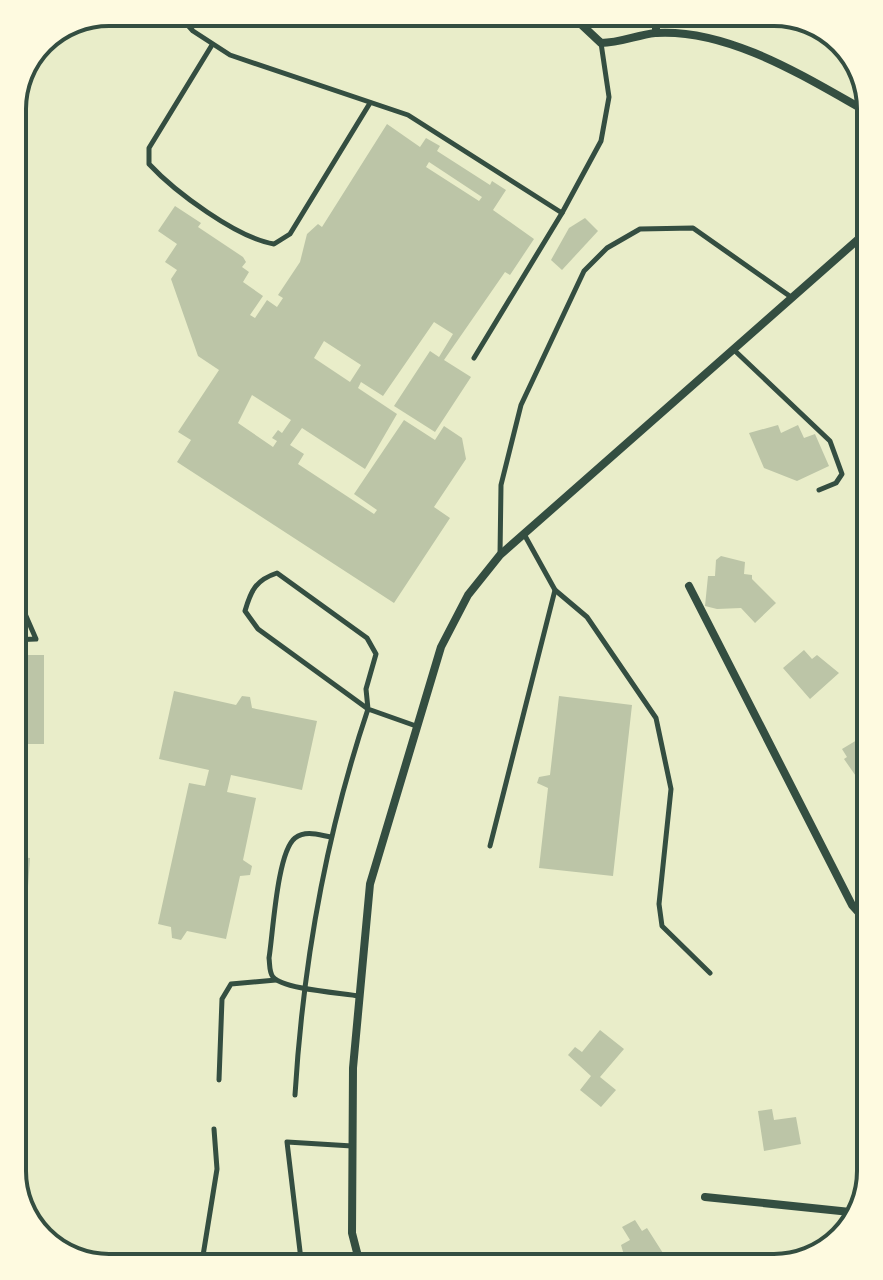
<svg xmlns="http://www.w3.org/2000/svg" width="883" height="1280" font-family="'Zilla Slab',serif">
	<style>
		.building { fill: #bcc5a7; fill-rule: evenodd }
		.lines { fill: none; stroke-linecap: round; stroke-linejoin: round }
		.service { stroke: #344e41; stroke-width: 5 }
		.minor { stroke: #344e41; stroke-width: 8 }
		.rim { fill: none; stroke: #344e41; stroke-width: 4 }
	</style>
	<rect width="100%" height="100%" fill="#e9edc9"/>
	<g class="building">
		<path d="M387 124 420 147 426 138 440 146 437 151 490 185 492 181 506 190 493 210 534 239 510 275 505 272 444 360 471 377 435 432 394 406 430 351 439 357 453 334 434 322 383 396 361 382 358 388 397 414 365 469 302 428 290 445 304 454 298 464 374 514 377 510 354 494 404 420 435 440 444 426 462 438 466 459 434 507 450 518 394 603 177 462 191 440 178 432 219 370 198 356 171 279 177 270 165 262 177 244 158 231 175 206 201 223 198 227 243 257 246 262 242 267 249 272 243 282 263 296 250 315 255 318 267 300 277 307 283 298 278 295 300 262 307 234 318 224 322 227ZM429 162 482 197 479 201 426 167ZM324 341 361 365 350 382 314 358ZM252 395 291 420 282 433 278 430 272 438 277 441 273 447 238 423Z"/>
		<path d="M585 218 598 231 562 270 551 260 569 228Z"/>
		<path d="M778 425 781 433 798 425 804 438 815 434 829 466 797 481 764 468 749 433Z"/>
		<path d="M721 556 745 562 744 574 752 575V579L776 603 755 623 741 608 717 609 705 606 708 576H715L716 560Z"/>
		<path d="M804 650 812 659 817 655 839 673 810 699 783 668Z"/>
		<rect x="12" y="655" width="32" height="89"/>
		<path d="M174 691 236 705 242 696 250 697 252 708 317 721 302 790 231 775 227 792 256 798 243 860 252 866 250 875 240 876 226 939 187 931 181 940 172 938 171 927 158 924 189 783 205 786 209 770 159 759Z"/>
		<path d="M559 696 632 705 613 876 539 868 548 788 537 783 539 777 550 775Z"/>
		<path d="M867 734 871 741V789L867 792 844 759 847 757 842 749Z"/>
		<rect x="12" y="795" width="11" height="52"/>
		<path d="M12 856 30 858 21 986H17L16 1006H12Z"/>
		<path d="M600 1030 624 1049 600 1077 616 1090 601 1107 580 1090 591 1076 568 1055 575 1047 582 1052Z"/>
		<path d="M772 1109 774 1120 796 1117 801 1144 764 1151 758 1111Z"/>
		<path d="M871 1133V1166L868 1167 863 1137Z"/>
		<path d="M12 1169H23L22 1206H21Z"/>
		<path d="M635 1220 642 1231 647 1228 668 1261 656 1268H635L624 1255 621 1245 630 1240 622 1227Z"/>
	</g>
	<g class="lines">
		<g class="service">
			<path d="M176 12 193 31 230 55 408 115 562 213"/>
			<path d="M212 45 149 148V164C175 192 237 238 274 244L290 234 370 103"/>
			<path d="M733 349 830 441 842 474 836 483 819 490"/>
			<path d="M474 358 562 213 601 141 609 97 601 43"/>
			<path d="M500 555 501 485 521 405 584 271 607 248 640 229 693 228 791 297"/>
			<path d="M555 590 587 617 656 718 671 789 659 904 662 926 710 973"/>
			<path d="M12 640 36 639 12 584"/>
			<path d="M12 763H14"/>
			<path d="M331 837C319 835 306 830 295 838 277 852 273 934 269 958 270 965 269 972 273 977 282 989 342 993 359 996"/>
			<path d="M490 846 555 590 524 534"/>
			<path d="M12 1009H19"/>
			<path d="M219 1080 222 999 231 984 276 980"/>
			<path d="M295 1095C303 963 326 834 368 709L258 629 245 611C251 590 256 580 277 573L367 638 376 654 366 689 368 709 416 726"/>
			<path d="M12 1159H13"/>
			<path d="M201 1268 217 1169 214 1129"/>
			<path d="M302 1268 287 1142 352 1146"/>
		</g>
		<g class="minor">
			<path d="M568 12 601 43C620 43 637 35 655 33 730 28 808 79 871 114"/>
			<path d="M656 33V12"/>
			<path d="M689 586 852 905 871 926"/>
			<path d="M705 1197 860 1213"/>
			<path d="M361 1268 352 1233 353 1068 370 884 441 647 468 595 500 555 871 228"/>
		</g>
	</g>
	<path d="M0 0H883V1280H0ZM109 26H774A83 83 0 0 1 857 109V1171A83 83 0 0 1 774 1254H109A83 83 0 0 1 26 1171V109A83 83 0 0 1 109 26Z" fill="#fefae0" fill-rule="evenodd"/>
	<path class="rim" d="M109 26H774A83 83 0 0 1 857 109V1171A83 83 0 0 1 774 1254H109A83 83 0 0 1 26 1171V109A83 83 0 0 1 109 26Z"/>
</svg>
